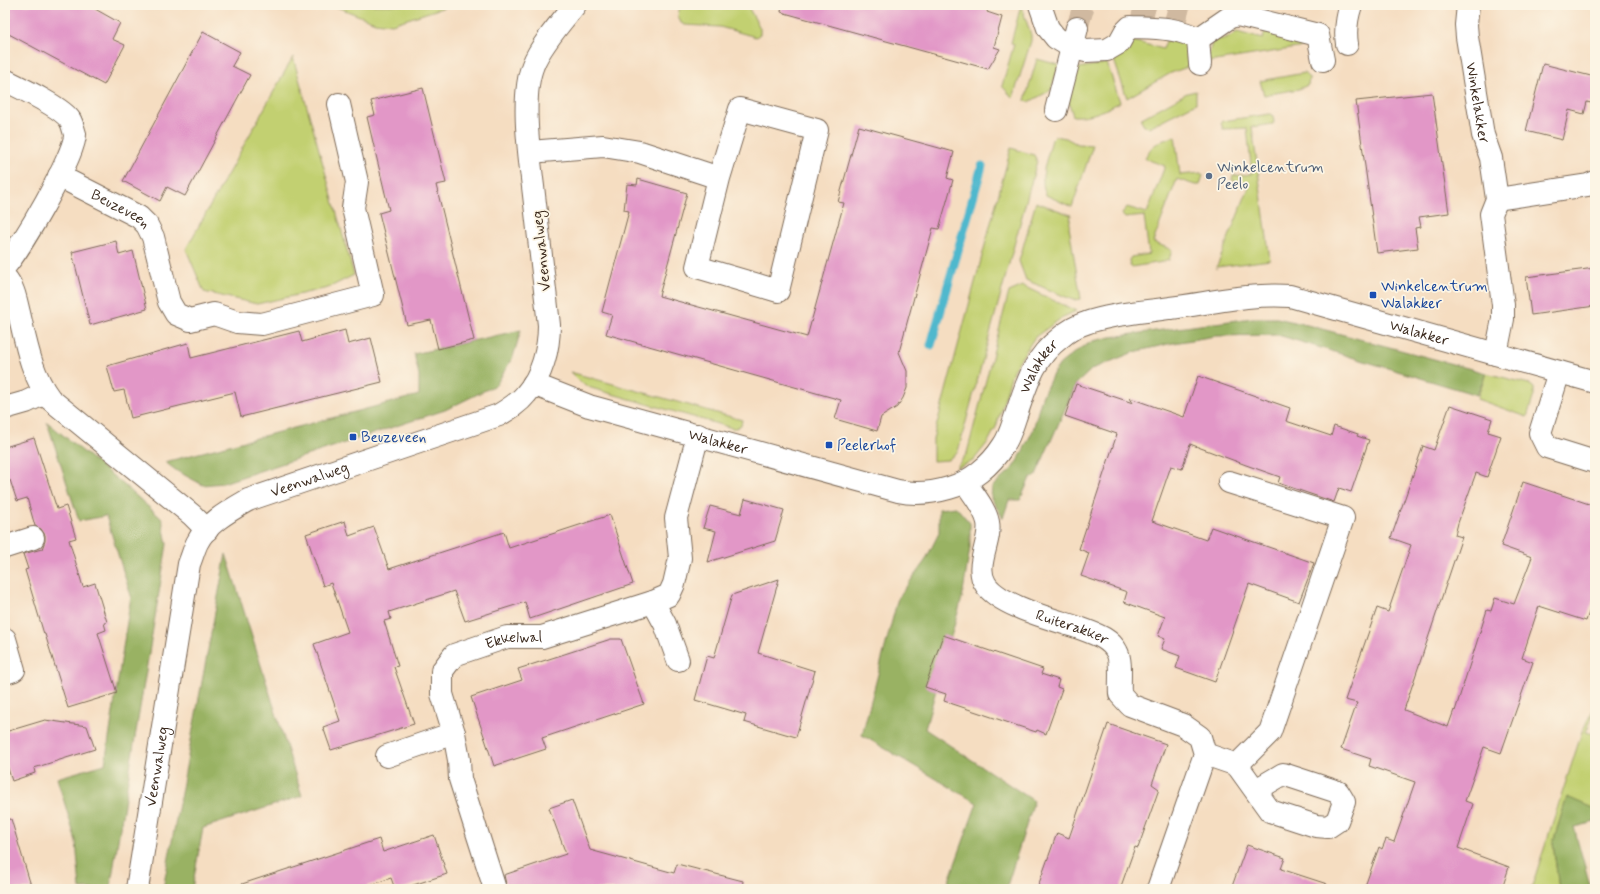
<svg xmlns="http://www.w3.org/2000/svg" width="1600" height="894" font-family="Mynerve,sans-serif">
	<style>
		.green { fill: #c2d071; stroke: #7e7d48 }
		.forest { fill: #99b263; stroke: #6a6e40 }
		.lines { fill: none; stroke-linecap: round; stroke-linejoin: round }
		.stream { stroke: #4fb8cd; stroke-width: 9 }
		.building { fill: #e297c7 }
		.pedestrian-tunnel { stroke: #d0b9a0; stroke-width: 22; stroke-dasharray: 22 11; stroke-linecap: butt }
		.pedestrian-casing { stroke: #7c6957; stroke-width: 24 }
		.minor-casing { stroke: #7c6957; stroke-width: 24 }
		.tertiary-casing { stroke: #7c6957; stroke-width: 24 }
		.pedestrian { stroke: #fff; stroke-width: 22 }
		.minor { stroke: #fff; stroke-width: 22 }
		.tertiary { stroke: #fff; stroke-width: 22 }
		.service-dot { fill: #5c6f8a; stroke: #fcf5e5; stroke-width: 1.5 }
		.transit-dot { fill: #1a4fb4; stroke: #fcf5e5; stroke-width: 1.5 }
		.labels { text-anchor: middle; stroke-width: 3.5; stroke-linejoin: round; paint-order: stroke }
		.street-label { font-size: 15px; fill: #3b2a1e; stroke: #fcf5e5 }
		.service-label { font-size: 15px; fill: #4e5e75; stroke: #fcf5e5; text-anchor: start }
		.transit-label { font-size: 15px; fill: #164399; stroke: #fcf5e5; text-anchor: start }
	</style>
	<rect width="100%" height="100%" fill="#fcf5e5"/>
	<filter id="ink" filterUnits="userSpaceOnUse"><feTurbulence type="fractalNoise" baseFrequency=".025" numOctaves="2"/><feDisplacementMap in="SourceGraphic" scale="8" xChannelSelector="R" yChannelSelector="G"/><feConvolveMatrix kernelMatrix="1 2 1 2 8 2 1 2 1" color-interpolation-filters="sRGB"/></filter>
	<filter id="wash" filterUnits="userSpaceOnUse"><feTurbulence type="fractalNoise" baseFrequency=".012" numOctaves="4" result="noise"/><feDisplacementMap in="SourceGraphic" scale="16" xChannelSelector="R" yChannelSelector="G"/><feGaussianBlur stdDeviation="0.9" result="paint"/><feColorMatrix in="noise" values="0 0 0 0 0 0 0 0 0 0 0 0 0 0 0 0 0 1.4 0 .05"/><feComposite in="paint" operator="in"/></filter>
	<g filter="url(#wash)">
		<rect width="100%" height="100%" fill="#f5ddc1"/>
		<g class="green">
			<path d="M332 5H451L392 24 375 22Z"/>
			<path d="M684 5H747L760 28V34L756 37 720 27 685 25 681 23 678 16 679 10Z"/>
			<path d="M1021 5 1031 35V41L1013 98 1002 86 1014 44 1011 43Z"/>
			<path d="M1265 30 1305 41 1303 47 1209 62 1208 57 1213 39H1226L1237 32 1263 39Z"/>
			<path d="M1169 34 1186 39 1190 66 1171 73 1127 98 1114 60 1126 51 1133 41 1163 49Z"/>
			<path d="M293 57 354 275 328 288 257 304 204 292 186 249Z"/>
			<path d="M1037 59 1059 65 1051 90 1029 102 1025 101V100Z"/>
			<path d="M1107 63 1120 102C1104 111 1091 117 1073 116L1068 100 1078 68Z"/>
			<path d="M1304 73 1309 78 1308 85 1299 89 1264 95 1260 81Z"/>
			<path d="M1196 91V103L1149 127 1144 126 1140 119 1187 93Z"/>
			<path d="M1270 114 1273 116 1274 122 1273 124 1252 127 1270 260 1217 267 1216 269 1249 187 1232 180 1233 176 1252 174 1247 128 1223 129 1221 123 1222 121Z"/>
			<path d="M1055 136 1066 138 1077 144 1093 145 1072 207 1046 195C1038 177 1048 157 1052 139Z"/>
			<path d="M1175 136 1180 175 1201 173 1203 175 1200 185H1195L1177 179 1153 242 1172 250 1169 260 1163 262 1131 267 1130 266 1129 260 1131 257 1149 254 1144 216 1125 218 1123 216 1122 213 1127 207 1147 213 1165 166 1146 159 1145 158C1153 142 1160 142 1175 136Z"/>
			<path d="M1011 148 1034 155 1037 161 958 451 948 460 933 461V439Z"/>
			<path d="M1036 202 1071 215 1069 227 1081 299 1073 300 1026 280 1019 261Z"/>
			<path d="M1023 286 1076 311 1063 317 1035 337 1013 370 996 427 988 442 973 461 956 468 967 453 1009 292Z"/>
			<path d="M570 372 742 420 741 425 736 428H732L591 388 580 382Z"/>
			<path d="M1486 373 1529 384 1534 388V395L1527 417 1477 399Z"/>
			<path d="M1595 706V711L1586 732 1595 734V809L1567 798 1553 842 1559 889H1531L1582 732Z"/>
		</g>
		<g class="forest">
			<path d="M1252 318H1277L1307 325 1486 373 1477 395 1278 335 1215 336 1168 344 1134 352 1092 369 1076 384 1035 477 1030 478 1020 500H1009L1003 518 991 498 992 487 1012 469 1021 455 1033 430 1042 397 1053 374 1060 364 1075 352 1093 341 1111 337Z"/>
			<path d="M521 330 513 357 496 385 445 410 223 483 203 485 177 471 165 462 419 395V375L414 354Z"/>
			<path d="M47 422 124 485 162 519 167 544 110 889H80L76 841 57 778 105 764 131 596 106 516 79 521Z"/>
			<path d="M956 507 970 523V548L962 598 925 729 1034 801 1006 889H946L977 803 862 735 898 598 925 561 939 533V509Z"/>
			<path d="M226 554 302 796 203 828 192 889H163Z"/>
			<path d="M1567 797 1595 809V822L1574 827 1591 889H1559L1553 842Z"/>
		</g>
		<g class="lines">
			<path class="stream" d="M931 345 982 166"/>
		</g>
		<g id="blocks">
			<g class="building">
				<path d="M5 5H88L120 23 112 39 125 45 104 85 5 32Z"/>
				<path d="M782 5H989L987 12 1002 17 994 47 1000 49 988 69 781 12Z"/>
				<path d="M203 32 240 52 232 66 250 75 185 196 167 187 160 201 123 181Z"/>
				<path d="M1543 64 1595 77V104L1587 102 1584 114 1569 110 1562 140 1526 131Z"/>
				<path d="M423 88 446 183 436 185 474 340 438 349 431 320 407 325 379 213 389 210 367 117 375 115 371 101Z"/>
				<path d="M1432 93 1449 213 1419 217 1421 227 1415 228 1418 248 1377 253 1356 101Z"/>
				<path d="M859 126 954 152 947 178 953 180 939 229 933 228 899 352 907 371V388L903 398 897 407 881 417 877 431 835 419 841 400 606 334 612 315 602 312 629 211 624 210 627 184 637 185 638 179 687 193 659 296 807 337 844 203 838 202Z"/>
				<path d="M116 241 119 255 133 251 147 309 90 325 72 252Z"/>
				<path d="M1595 268V306L1531 315 1526 277Z"/>
				<path d="M345 330 348 344 371 338 382 382 241 417 235 392 131 418 124 390 114 392 107 366 188 343 191 358 299 331 302 342Z"/>
				<path d="M1198 376 1290 408 1286 421 1331 436 1334 426 1358 434 1357 436 1369 440 1351 492 1339 488 1334 502 1278 483 1280 477 1246 465 1190 444 1182 469 1171 466 1152 521 1206 540 1211 527 1314 563 1299 602 1249 584 1215 682 1176 668 1180 656 1161 649 1165 639 1158 636 1165 617 1124 602 1127 592 1081 576 1089 553 1079 549 1117 434 1065 416 1076 384 1133 403 1130 398 1184 417Z"/>
				<path d="M1450 405 1492 419 1488 432 1501 436 1487 477 1476 473 1458 523 1455 535 1462 537 1404 710 1448 727 1454 710 1455 711 1487 610 1491 611 1495 598 1514 604 1532 557 1501 546 1523 482 1595 506V595L1586 621 1539 606 1522 658 1533 662 1501 753 1484 747 1465 801 1473 804 1458 848 1509 867 1502 889H1364L1379 847 1382 849 1386 839 1394 842 1415 782 1369 766 1371 759 1341 749 1357 703 1345 700 1377 608 1388 612 1411 545 1391 538 1423 446 1434 450Z"/>
				<path d="M34 438 57 509 66 506 76 538 69 540 83 587 95 583 107 622 104 623 106 630 98 633 117 693 68 708 45 634H44L25 570 28 569 23 554 42 549 45 541V535L41 529 35 526 27 498 17 501 10 480 5 482V447Z"/>
				<path d="M745 499 784 510 775 541 708 562 716 531 703 528 710 506 741 514Z"/>
				<path d="M610 515 633 584 530 619 525 602 465 621 454 591 389 612 391 619 384 621 398 666 394 667 414 724 331 750 323 727 340 721 314 644 348 632 331 583 323 586 306 534 345 521 349 536 374 527 389 569 504 532 509 548Z"/>
				<path d="M779 579 758 653 815 671 796 737 744 722 746 715 695 700 707 656 714 658 732 595Z"/>
				<path d="M943 635 1043 669 1041 674 1059 680 1057 687 1062 689 1046 734 1037 730 1036 732 944 701 946 694 925 687Z"/>
				<path d="M611 639H621L644 704 542 738 546 749 494 766 471 697 522 680 518 669Z"/>
				<path d="M45 720 87 726 95 749 34 768 35 773 12 781 5 759V732Z"/>
				<path d="M1108 724 1166 744 1152 784 1159 789 1138 848 1135 847 1120 889H1037L1057 833 1069 838Z"/>
				<path d="M572 800 590 850 674 873 677 864 743 881 742 889H507L504 875 566 854 549 808Z"/>
				<path d="M11 819 32 889H5V820Z"/>
				<path d="M434 835 447 874 401 889H395L391 878 358 889H243L242 884 379 839 383 852Z"/>
				<path d="M1247 845 1285 858 1281 869 1327 884 1326 889H1231Z"/>
			</g>
		</g>
	</g>
	<g filter="url(#ink)">
		<use href="#blocks" fill-opacity="0" stroke="#7c6957" stroke-width="1"/>
		<g class="lines">
			<g class="pedestrian-tunnel">
				<path d="M1134 5 1194 21"/>
				<path d="M1077 28 1084 5"/>
			</g>
			<defs>
				<g id="pedestrian">
					<path d="M1040 5 1048 28 1056 38 1073 48 1086 51 1107 50 1119 43 1125 32 1130 27C1154 28 1177 27 1198 39L1230 17 1238 15 1318 35 1323 60"/>
					<path d="M1198 39 1200 64"/>
					<path d="M1347 44C1345 31 1347 17 1351 5"/>
					<path d="M1056 110 1077 28"/>
				</g>
				<g id="minor">
					<path id="s1" d="M1468 5 1466 25 1467 37 1483 135 1491 158 1497 199 1491 214 1503 305V319L1496 354"/>
					<path d="M5 80C19 87 63 108 70 120 72 123 74 131 75 134 76 154 20 250 5 266"/>
					<path d="M530 152 603 146 640 152 719 178 697 267 778 291 817 130 740 109 719 178"/>
					<path id="s2" d="M59 176 139 217 147 225 153 237 169 302 176 314 190 320 214 314 237 322 262 324 373 295 353 208 357 182 339 104"/>
					<path d="M1497 199 1588 185 1595 182"/>
					<path d="M5 277C14 287 16 301 19 313 26 343 31 374 50 399L192 515 207 530"/>
					<path d="M1559 372 1540 433 1547 447 1595 462"/>
					<path id="s3" d="M533 384 589 406 898 491C916 495 932 493 949 488 971 482 991 465 1003 446 1009 438 1012 427 1015 418 1026 387 1032 359 1060 338 1068 331 1076 326 1086 323 1110 314 1144 312 1170 308 1210 303 1250 293 1290 296L1595 382"/>
					<path d="M5 408 26 402 45 393"/>
					<path id="s4" d="M965 482C973 494 985 508 988 522 992 542 973 566 986 585 1001 607 1057 620 1082 629 1095 634 1110 638 1117 652 1122 661 1119 683 1120 694L1130 705 1183 725 1200 737 1205 754 1158 889"/>
					<path d="M5 547 33 538"/>
					<path d="M653 602 665 624 678 660"/>
					<path d="M5 639 14 670 5 673"/>
					<path d="M1205 754 1237 765 1270 732 1343 518 1229 482"/>
					<path d="M387 756 454 733"/>
					<path d="M1237 765 1270 811 1316 826 1328 827 1337 821 1344 802 1338 792 1283 774 1256 790"/>
					<path id="s5" d="M495 889 460 779 459 760 454 733 442 694V671L454 655 507 637H542L653 602 669 595 674 584 680 558 676 518 698 435"/>
				</g>
				<g id="tertiary">
					<path id="s6" d="M137 889 189 564C192 557 194 549 197 543 207 523 229 511 248 500L499 415C509 409 519 403 526 394 542 376 549 349 549 325 544 282 539 238 534 195 530 160 520 97 533 65 540 46 562 21 575 5"/>
				</g>
			</defs>
			<use href="#pedestrian" class="pedestrian-casing"/>
			<use href="#minor" class="minor-casing"/>
			<use href="#tertiary" class="tertiary-casing"/>
			<use href="#pedestrian" class="pedestrian"/>
			<use href="#minor" class="minor"/>
			<use href="#tertiary" class="tertiary"/>
		</g>
	</g>
	<circle class="service-dot" cx="1209" cy="176" r="4"/>
	<g class="transit-dot">
		<rect x="1369" y="291" width="8" height="8" rx="2"/>
		<rect x="349" y="433" width="8" height="8" rx="2"/>
		<rect x="825" y="441" width="8" height="8" rx="2"/>
	</g>
	<g class="labels">
		<g class="street-label">
			<text dy="5" stroke="none"><textPath href="#s1" startOffset="99">Winkelakker</textPath></text>
			<text dy="5" stroke="none"><textPath href="#s2" startOffset="70">Beuzeveen</textPath></text>
			<text transform="translate(541 251) rotate(-96)" y="5">Veenwalweg</text>
			<text dy="5" stroke="none"><textPath href="#s3" startOffset="997">Walakker</textPath></text>
			<text dy="5" stroke="none"><textPath href="#s3" startOffset="590">Walakker</textPath></text>
			<text dy="5" stroke="none"><textPath href="#s3" startOffset="194">Walakker</textPath></text>
			<text dy="5" stroke="none"><textPath href="#s6" startOffset="484">Veenwalweg</textPath></text>
			<text dy="5" stroke="none"><textPath href="#s4" startOffset="208">Ruiterakker</textPath></text>
			<text dy="5" stroke="none"><textPath href="#s5" startOffset="308">Ekkelwal</textPath></text>
			<text dy="5" stroke="none"><textPath href="#s6" startOffset="124">Veenwalweg</textPath></text>
		</g>
		<g class="service-label">
			<text x="1217" y="172">Winkelcentrum<tspan x="1217" dy="17">Peelo</tspan></text>
		</g>
		<g class="transit-label">
			<text x="1381" y="291">Winkelcentrum<tspan x="1381" dy="17">Walakker</tspan></text>
			<text x="361" y="442">Beuzeveen</text>
			<text x="837" y="450">Peelerhof</text>
		</g>
	</g>
	<rect width="1600" height="894" fill="none" stroke="#fcf5e5" stroke-width="20"/>
</svg>
